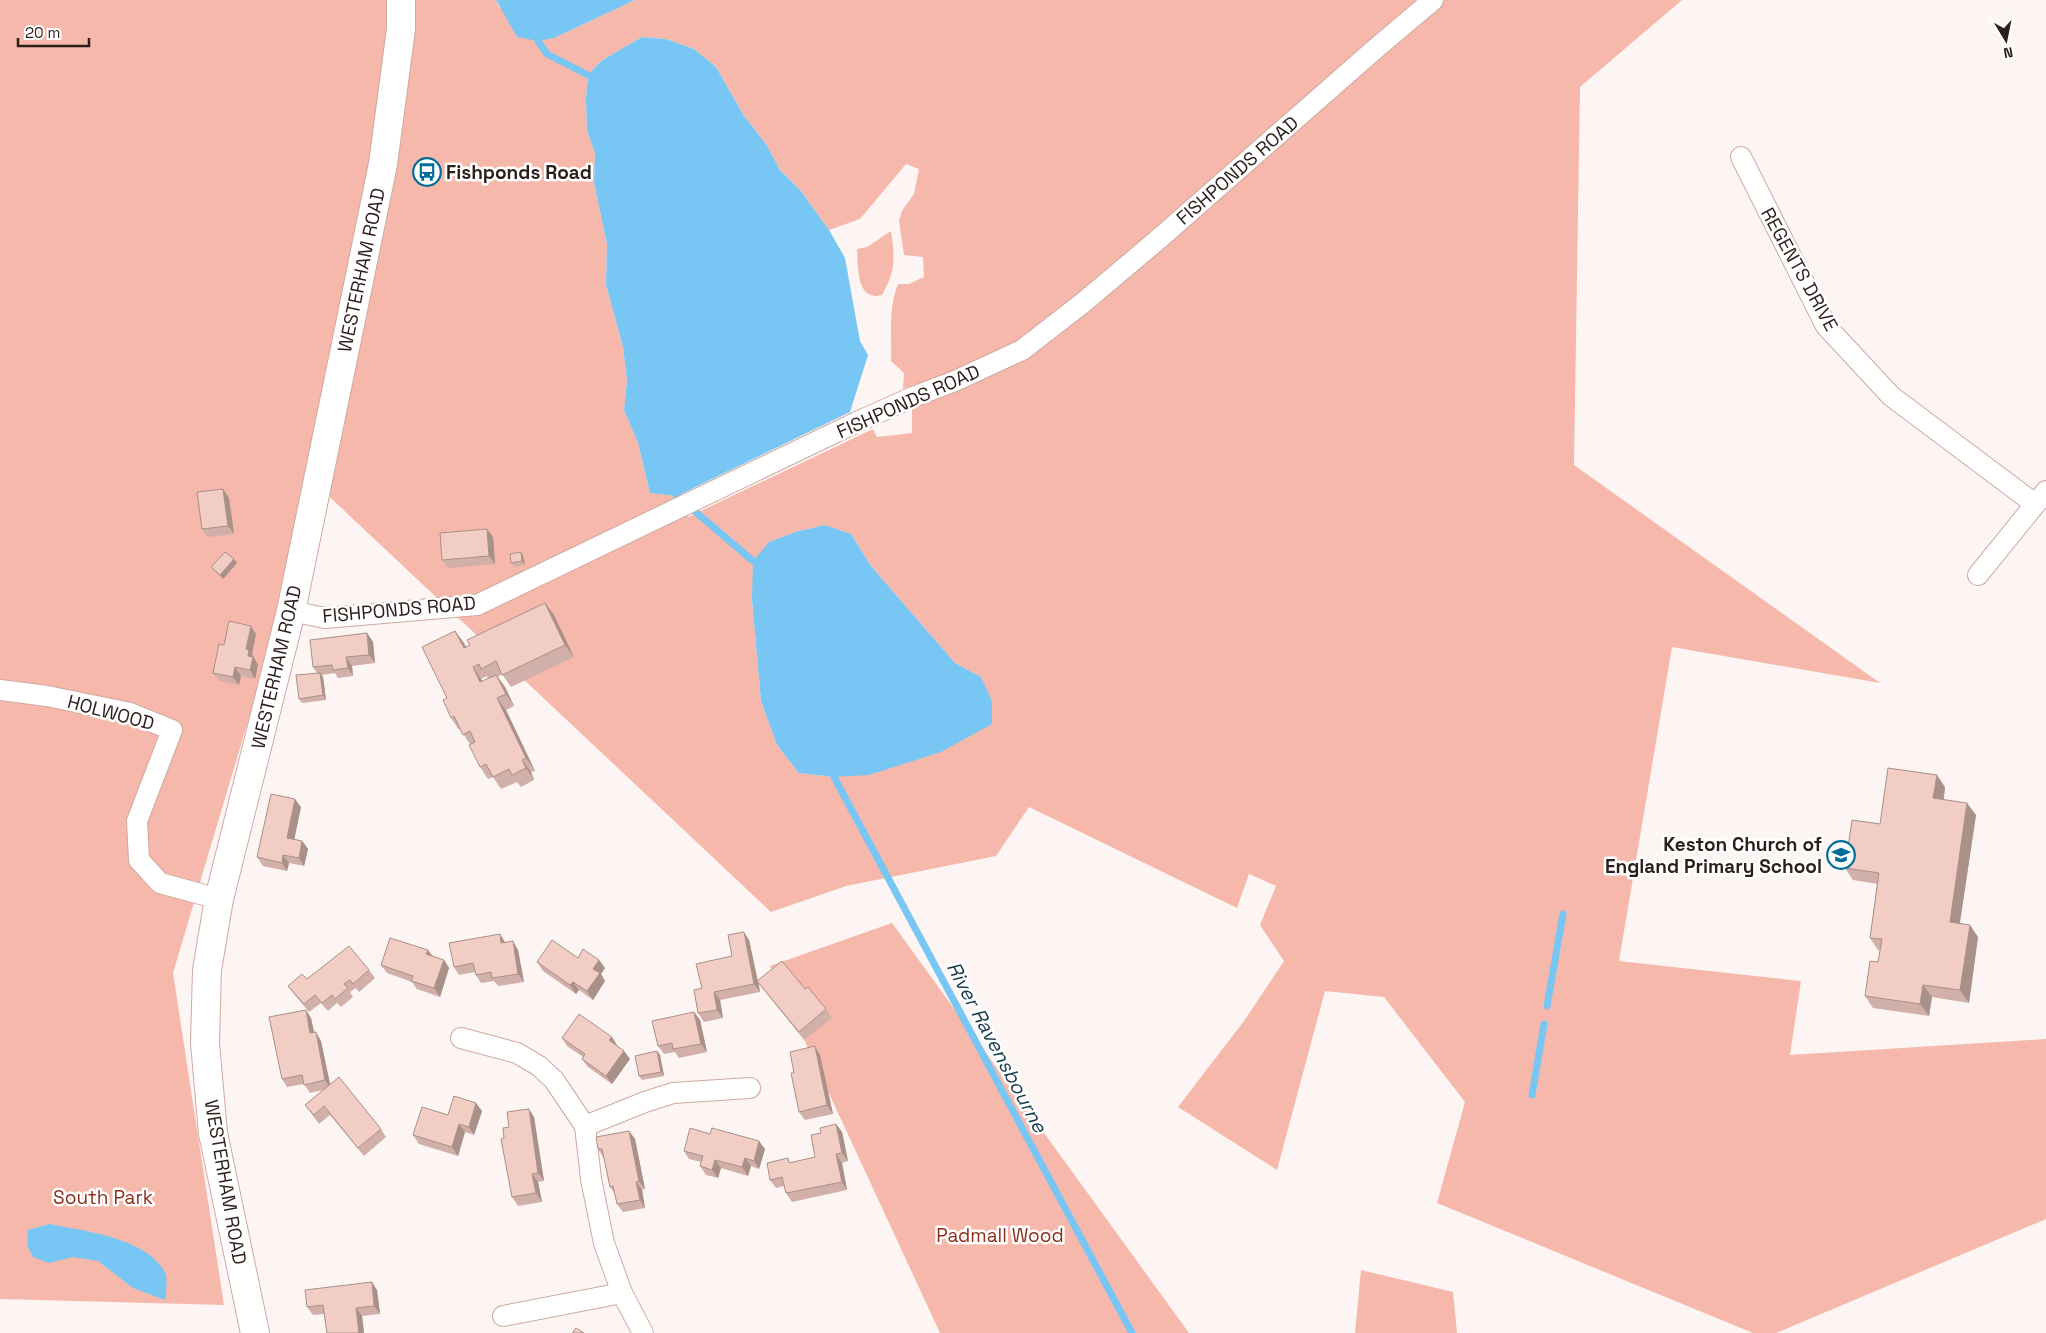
<svg xmlns="http://www.w3.org/2000/svg" width="2046" height="1333" font-family="'Space Grotesk',sans-serif">
	<style>
		.green { fill: #f6b8ab; fill-rule: evenodd }
		.water { fill: #77c6f4 }
		.lines { fill: none; stroke-linecap: round; stroke-linejoin: round }
		.stream { stroke: #77c6f4; stroke-width: 7 }
		.minor-casing { stroke: #cea9a1; stroke-width: 22 }
		.primary-casing { stroke: #cea9a1; stroke-width: 30 }
		.minor { stroke: #fff; stroke-width: 20 }
		.primary { stroke: #fff; stroke-width: 28 }
		.wall { fill: #d0b0a9; fill-rule: evenodd }
		.shaded-wall { fill: #a99089 }
		.building { fill: #f2cdc4; stroke: #a99089 }
		.labels { text-anchor: middle; stroke-width: 5; stroke-linejoin: round; paint-order: stroke }
		.street-label { font-size: 19px; fill: #2c1e1b; stroke: #fff }
		.poi-label { font-size: 19px; font-weight: bold; fill: #2c1e1b; stroke: #fff; text-anchor: start }
		.park-label { font-size: 19px; fill: #8c2e1c; stroke: #fff }
		.water-label { font-size: 20px; font-style: italic; fill: #16394c; stroke: #fff }
	</style>
	<rect width="100%" height="100%" fill="#fdf5f3"/>
	<g class="green">
		<path d="M0 0H496L499 7 554 38 635 0H1682L1580 87 1574 465 1880 683 1672 647 1619 961 1801 981 1790 1055 2046 1039V1219L1776 1333H1753L1437 1203 1465 1102 1384 997 1325 991 1277 1170 1178 1107 1244 1021 1284 961 1260 925 1276 886 1249 874 1237 908 1029 807 996 856 846 886 771 912 318 486 173 973 224 1305 0 1299ZM642 37 666 39 694 49 716 67 744 116 766 144 780 170 800 190 829 230 860 219 906 164 919 169 914 194 902 211 899 221 904 255 923 257 924 277 909 284H898C888 309 892 335 891 361L904 373 903 389 971 365 975 384 912 409V433L877 437 873 429 688 517 677 496 650 493 638 443 624 410 627 380 623 347 606 285 607 244 594 183 595 153 587 131 586 99 588 75 601 61ZM825 525 851 534 871 566 955 663 981 677 834 777 799 773 777 745 761 701 752 600 769 542 795 532Z"/>
		<path d="M891 231C895 258 896 270 882 295 856 302 858 266 857 249L867 247Z"/>
		<path d="M892 923 1189 1333H940L770 966Z"/>
		<path d="M1361 1270 1453 1292 1457 1333H1355Z"/>
	</g>
	<g class="water">
		<path d="M496 0H635L554 38 538 41 517 37Z"/>
		<path d="M642 37 666 39 694 49 716 67 744 116 766 144 780 170 800 190 829 230 845 258 860 341 868 355 850 412 677 496 650 493 638 443 624 410 627 380 623 347 606 285 607 244 594 183 595 153 587 131 586 99 588 75 601 61Z"/>
		<path d="M825 525 851 534 871 566 955 663 981 677 992 701V724L941 752 869 775 834 777 799 773 777 745 761 701 752 600 753 561 769 542 795 532Z"/>
		<path d="M49 1224C84 1231 142 1237 163 1269 169 1278 166 1290 165 1300L133 1288 98 1261 73 1257 49 1263 33 1257 27 1245 28 1230Z"/>
	</g>
	<g class="lines">
		<g class="stream">
			<path d="M538 41 547 54 588 75"/>
			<path d="M677 496 753 561"/>
			<path d="M834 777 1132 1333"/>
			<path d="M1547 1006 1563 914"/>
			<path d="M1532 1095 1544 1024"/>
		</g>
		<defs>
			<g id="minor">
				<path d="M1741 157 1826 326 1891 396 2035 504"/>
				<path d="M1978 575 2046 491"/>
				<path d="M291 611 325 618 477 605 857 422 913 397 955 381 1022 350 1084 302 1161 237 1374 50 1433 0"/>
				<path d="M0 690 47 696 130 713 172 730 137 821 139 860 160 883 219 899"/>
				<path d="M461 1038 517 1053 539 1066 554 1080 585 1126 591 1179 604 1243 622 1293 643 1333"/>
				<path d="M585 1126 645 1102 673 1093 750 1088"/>
				<path d="M503 1316 622 1293"/>
			</g>
			<path id="primary" d="M255 1333 213 1133 205 1043 207 970 219 899 291 611 383 164 401 29V0"/>
		</defs>
		<use href="#minor" class="minor-casing"/>
		<use href="#primary" class="primary-casing"/>
		<use href="#minor" class="minor"/>
		<use href="#primary" class="primary"/>
	</g>
	<g class="wall">
		<path d="M223 489 229 498 234 534 207 537 202 529Z"/>
		<path d="M487 529 493 537 495 564 448 568 442 560Z"/>
		<path d="M521 552 523 556 525 565 514 567 511 563Z"/>
		<path d="M237 563 223 579 214 571 211 567Z"/>
		<path d="M545 603 554 615 574 657 511 687 502 674 498 677 505 687 514 706 506 710 535 771 531 772 534 780 521 787 517 782 501 789 493 777 488 779 480 767 470 744 460 729 459 730 451 718 447 698 455 631 466 647ZM487 676 488 679 482 681 481 679Z"/>
		<path d="M367 633 373 642 375 663 352 666 353 676 338 678 335 673 322 675 323 677 326 700 302 703 299 699 317 673 313 667Z"/>
		<path d="M256 634 252 654 258 665 255 679 241 676 239 685 219 681 213 673 224 645Z"/>
		<path d="M1945 787 1944 799 1976 815 1960 923 1978 937 1969 1003 1932 997 1929 1016 1873 1008 1865 996 1878 962 1880 950H1878L1870 938 1877 884 1853 880 1845 868 1880 824Z"/>
		<path d="M301 807 294 839 302 841 308 849 304 866 289 863 287 871 263 866 257 857Z"/>
		<path d="M749 940 758 981 805 989 826 1009 832 1018 804 1040 759 984 760 992 720 1000 723 1018 704 1022 698 1013 702 988 732 956Z"/>
		<path d="M506 943 518 950 524 982 498 986 494 981 481 983 476 975 475 972 459 975 454 967Z"/>
		<path d="M433 956 444 960 449 968 440 997 417 989 412 982 387 973 381 965Z"/>
		<path d="M599 960 605 968 601 974 605 981 593 1000 579 990 576 994 543 971 537 962Z"/>
		<path d="M369 970 375 978 359 992 356 988 350 992 353 997 341 1007 337 1003 328 1011 321 1003 309 1012 294 994 288 986 307 979Z"/>
		<path d="M694 1012 700 1020 707 1052 679 1058 675 1052 664 1054 658 1046Z"/>
		<path d="M311 1018 314 1033 321 1041 330 1084 381 1129 386 1137 364 1156 330 1115 319 1124 305 1105 323 1090 310 1093 304 1084 287 1087 282 1079Z"/>
		<path d="M562 1038 617 1045V1046L624 1051 630 1059 612 1084 588 1067 582 1059 583 1057 567 1046Z"/>
		<path d="M657 1051 660 1055 664 1076 642 1080 639 1076Z"/>
		<path d="M820 1055 833 1114 805 1120 799 1112Z"/>
		<path d="M482 1111 474 1135 465 1132 458 1156 419 1144 413 1135 448 1115Z"/>
		<path d="M534 1117 544 1181 538 1182 542 1202 518 1206 512 1197 504 1138 509 1127Z"/>
		<path d="M836 1124 842 1132 848 1161 842 1163 847 1190 792 1202 786 1193 784 1186 776 1188 770 1180 815 1157 821 1133Z"/>
		<path d="M629 1131 635 1139 645 1189 642 1190 645 1208 623 1212 617 1204 615 1194 610 1187 604 1158 598 1149Z"/>
		<path d="M765 1149 759 1169 751 1166 748 1176 721 1168 718 1178 706 1175 700 1166 701 1162 689 1159 684 1151Z"/>
		<path d="M377 1290 380 1314 362 1316 364 1333H327L324 1314 313 1315 307 1307Z"/>
	</g>
	<g class="shaded-wall">
		<path d="M223 489 229 498 234 534 228 526Z"/>
		<path d="M487 529 493 537 495 564 489 556Z"/>
		<path d="M521 552 523 556 525 565 522 561Z"/>
		<path d="M234 559 237 563 223 579 220 575Z"/>
		<path d="M545 603 554 615 574 657 565 645Z"/>
		<path d="M251 626 256 634 252 654 258 665 255 679 250 670 248 656 246 649Z"/>
		<path d="M455 631 464 643 473 660 464 648Z"/>
		<path d="M367 633 373 642 375 663 369 655Z"/>
		<path d="M346 657 352 666 353 676 348 668Z"/>
		<path d="M235 667 241 676 239 685 233 677Z"/>
		<path d="M473 667 481 679 489 695 480 682Z"/>
		<path d="M320 673 323 677 326 700 323 695Z"/>
		<path d="M496 675 505 687 514 706 506 694Z"/>
		<path d="M497 698 506 710 535 771 526 758Z"/>
		<path d="M522 760 531 772 534 780 526 768Z"/>
		<path d="M1937 775 1945 787 1942 810 1933 798Z"/>
		<path d="M295 799 301 807 293 846 287 838Z"/>
		<path d="M1967 803 1976 815 1958 934 1950 922Z"/>
		<path d="M302 841 308 849 304 866 299 858Z"/>
		<path d="M283 855 289 863 287 871 282 863Z"/>
		<path d="M1970 925 1978 937 1969 1003 1960 990Z"/>
		<path d="M744 932 749 940 760 992 754 984Z"/>
		<path d="M500 934 505 942 507 951 501 943Z"/>
		<path d="M513 941 518 950 524 982 518 974Z"/>
		<path d="M428 950 434 958 426 954Z"/>
		<path d="M444 960 449 968 440 997 434 988Z"/>
		<path d="M599 960 605 968 601 974 605 981 593 1000 587 991 593 969Z"/>
		<path d="M573 982 579 990 576 994 570 985Z"/>
		<path d="M1923 985 1932 997 1929 1016 1920 1004Z"/>
		<path d="M714 992 720 1000 723 1018 717 1010Z"/>
		<path d="M306 1010 311 1018 316 1041 310 1033Z"/>
		<path d="M694 1012 700 1020 707 1052 701 1044Z"/>
		<path d="M316 1032 321 1041 331 1089 325 1080Z"/>
		<path d="M612 1037 617 1045 615 1048 609 1040Z"/>
		<path d="M815 1046 820 1055 833 1114 827 1105Z"/>
		<path d="M624 1051 630 1059 612 1084 606 1076Z"/>
		<path d="M657 1051 660 1055 664 1076 661 1072Z"/>
		<path d="M476 1103 482 1111 474 1135 469 1127Z"/>
		<path d="M529 1109 534 1117 544 1181 538 1173Z"/>
		<path d="M459 1124 465 1132 458 1156 452 1147Z"/>
		<path d="M836 1124 842 1132 848 1161 842 1153Z"/>
		<path d="M629 1131 635 1139 645 1189 639 1181Z"/>
		<path d="M759 1141 765 1149 759 1169 754 1161Z"/>
		<path d="M836 1154 842 1163 847 1190 842 1182Z"/>
		<path d="M745 1158 751 1166 748 1176 742 1167Z"/>
		<path d="M715 1160 721 1168 718 1178 712 1170Z"/>
		<path d="M532 1174 538 1182 542 1202 536 1193Z"/>
		<path d="M636 1182 642 1190 645 1208 640 1200Z"/>
		<path d="M372 1282 377 1290 380 1314 374 1306Z"/>
		<path d="M356 1308 362 1316 364 1333H359Z"/>
	</g>
	<g class="building">
		<path d="M223 489 228 526 202 529 197 492Z"/>
		<path d="M487 529 489 556 442 560 440 533Z"/>
		<path d="M225 552 234 559 220 575 211 567Z"/>
		<path d="M521 552 522 561 511 563 510 554Z"/>
		<path d="M545 603 565 645 502 675 496 661 481 669 479 664 473 667 480 682 496 675 506 694 497 698 526 758 522 760 526 768 512 775 509 769 493 777 486 764 480 767 469 745 475 742 470 731 463 735 454 716 451 718 443 700 447 698 422 647 455 631 464 648 470 645 467 640Z"/>
		<path d="M229 621 251 626 246 649 249 650 248 656 253 657 250 670 235 667 233 677 213 673 219 644 224 645Z"/>
		<path d="M367 633 369 655 346 657 348 668 333 670 332 665 313 667 310 640Z"/>
		<path d="M320 673 323 695 299 699 296 675Z"/>
		<path d="M1888 768 1937 775 1933 798 1967 803 1950 922 1970 925 1960 990 1923 985 1920 1004 1865 996 1870 961 1878 962 1882 939 1870 938 1879 873 1845 868 1852 820 1880 824Z"/>
		<path d="M271 794 295 799 287 838 302 841 299 858 283 855 282 863 257 857Z"/>
		<path d="M744 932 754 984 714 992 717 1010 698 1013 694 990 702 988 696 964 732 956 728 935Z"/>
		<path d="M500 934 501 943 513 941 518 974 492 978 491 972 476 975 473 963 454 967 449 943Z"/>
		<path d="M390 938 428 950 426 954 444 960 434 988 411 981 413 976 381 965Z"/>
		<path d="M552 940 578 958 583 949 599 960 593 969 600 973 587 991 573 982 570 985 537 962Z"/>
		<path d="M349 946 369 970 353 984 350 980 344 984 348 988 335 999 332 995 322 1003 315 995 304 1004 288 986 302 974 307 979Z"/>
		<path d="M782 961 805 989 808 987 826 1009 799 1032 757 981Z"/>
		<path d="M306 1010 310 1033 316 1032 325 1080 304 1085 302 1075 282 1079 269 1017Z"/>
		<path d="M694 1012 701 1044 673 1049 672 1043 658 1046 652 1021Z"/>
		<path d="M579 1014 612 1037 609 1040 624 1051 606 1076 582 1059 585 1054 562 1038Z"/>
		<path d="M815 1046 827 1105 799 1112 791 1073H794L790 1052Z"/>
		<path d="M657 1051 661 1072 639 1076 635 1056Z"/>
		<path d="M339 1077 381 1129 358 1148 324 1106 314 1115 305 1105Z"/>
		<path d="M454 1096 476 1103 469 1127 459 1124 452 1147 413 1135 422 1107 448 1115Z"/>
		<path d="M529 1109 538 1173 532 1174 536 1193 512 1197 501 1139 504 1138 503 1128 509 1127 507 1112Z"/>
		<path d="M836 1124 842 1153 836 1154 842 1182 786 1193 782 1177 770 1180 767 1163 788 1158 789 1163 815 1157 811 1135 821 1133 820 1128Z"/>
		<path d="M690 1128 710 1134 712 1128 759 1141 754 1161 745 1158 742 1167 715 1160 712 1170 700 1166 703 1156 684 1151Z"/>
		<path d="M629 1131 639 1181 636 1182 640 1200 617 1204 613 1186 610 1187 602 1149H598L596 1137Z"/>
		<path d="M372 1282 374 1306 356 1308 359 1333H327L323 1305 307 1307 305 1290Z"/>
		<path d="M576 1328 584 1333H572Z"/>
	</g>
	<defs>
		<symbol id="bus-ring" viewBox="-11 -11 22 22"><circle r="9.5" fill="#fff" stroke="#006c99" stroke-width="1.5"/><path d="M-5-6H5V4H4V6H2V4H-2V6H-4V4H-5ZM-3.5-4V0h7V-4ZM-3.5 1.2v1.5H-2V1.2ZM2 1.2v1.5H3.5V1.2Z" fill="#006c99"/></symbol>
		<symbol id="school-ring" viewBox="-11 -11 22 22"><circle r="9.5" fill="#fff" stroke="#006c99" stroke-width="1.5"/><path d="M0-5L7-2L0 1L-7-2ZM-4 1L0 2.5L4 1V4Q0 6-4 4Z" fill="#006c99"/></symbol>
	</defs>
	<g fill-rule="evenodd">
		<use href="#bus-ring" x="411" y="156" width="32" height="32"/>
		<use href="#school-ring" x="1825" y="839" width="32" height="32"/>
	</g>
	<g class="labels">
		<g class="street-label">
			<text transform="translate(1237 170) rotate(-41)" y="7">FISHPONDS ROAD</text>
			<text transform="translate(1800 269) rotate(61)" y="7">REGENTS DRIVE</text>
			<text transform="translate(361 270) rotate(-78)" y="7">WESTERHAM ROAD</text>
			<text transform="translate(908 401) rotate(-24)" y="7">FISHPONDS ROAD</text>
			<text transform="translate(399 609) rotate(-5)" y="7">FISHPONDS ROAD</text>
			<text transform="translate(276 667) rotate(-77)" y="7">WESTERHAM ROAD</text>
			<text transform="translate(111 712) rotate(15)" y="7">HOLWOOD</text>
			<text transform="translate(226 1182) rotate(80)" y="7">WESTERHAM ROAD</text>
		</g>
		<g class="poi-label">
			<text x="446" y="179">Fishponds Road</text>
			<text x="1822" y="851" text-anchor="end">Keston Church of<tspan x="1822" dy="22">England Primary School</tspan></text>
		</g>
		<g class="park-label">
			<text x="103" y="1204">South Park</text>
			<text x="1000" y="1242">Padmall Wood</text>
		</g>
		<g class="water-label">
			<text transform="translate(997 1047) rotate(62)" y="7">River Ravensbourne</text>
		</g>
	</g>
	<g transform="translate(2006 40) rotate(170)" stroke="#ffffff" stroke-width="4" paint-order="stroke">
	<path d="M0-4L9 19L0 12L-9 19Z" fill="#2c1e1b"/>
	<text y="-8" font-size="14" font-weight="bold" text-anchor="middle" fill="#2c1e1b">N</text>
	</g>
	<path d="M18 38v8h71v-8" fill="none" stroke="#2c1e1b" stroke-width="2.5"/>
	<text x="25" y="38" font-size="15" fill="#2c1e1b" stroke="#ffffff" stroke-width="4" paint-order="stroke">20 m</text>
</svg>
